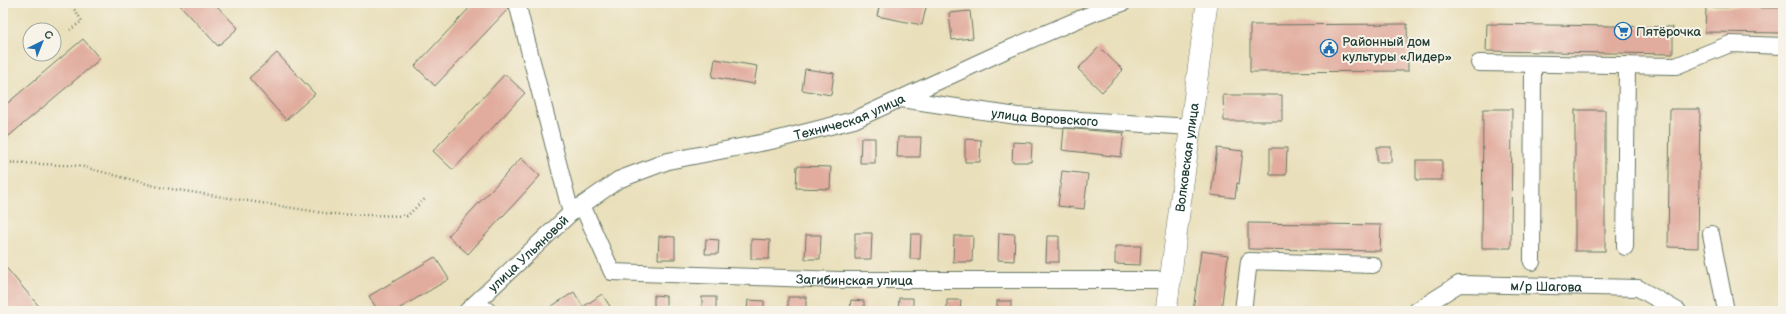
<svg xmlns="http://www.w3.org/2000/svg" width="1786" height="314" font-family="'Balsamiq Sans',sans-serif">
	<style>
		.building { fill: #e1ac9e }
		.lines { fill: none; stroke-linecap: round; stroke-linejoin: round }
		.minor-casing { stroke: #667663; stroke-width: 18 }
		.major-casing { stroke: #667663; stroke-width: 22 }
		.path { stroke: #667663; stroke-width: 2.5; stroke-dasharray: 1 3; stroke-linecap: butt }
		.minor { stroke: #fff; stroke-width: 16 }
		.major { stroke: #fff; stroke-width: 21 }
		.labels { text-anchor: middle; stroke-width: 4; stroke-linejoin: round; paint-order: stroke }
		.poi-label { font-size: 13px; fill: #1f3d34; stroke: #f7f3e8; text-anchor: start }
		.street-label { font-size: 13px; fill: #1f3d34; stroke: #f7f3e8 }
	</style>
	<rect width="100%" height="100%" fill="#f7f3e8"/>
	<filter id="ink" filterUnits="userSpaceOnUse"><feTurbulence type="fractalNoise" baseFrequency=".025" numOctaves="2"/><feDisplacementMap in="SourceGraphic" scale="8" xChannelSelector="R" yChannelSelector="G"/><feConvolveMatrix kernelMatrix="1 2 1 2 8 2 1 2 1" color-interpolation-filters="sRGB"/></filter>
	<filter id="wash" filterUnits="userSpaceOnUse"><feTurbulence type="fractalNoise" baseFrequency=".012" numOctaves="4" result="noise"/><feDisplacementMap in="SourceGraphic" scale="16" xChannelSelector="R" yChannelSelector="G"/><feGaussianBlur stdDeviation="0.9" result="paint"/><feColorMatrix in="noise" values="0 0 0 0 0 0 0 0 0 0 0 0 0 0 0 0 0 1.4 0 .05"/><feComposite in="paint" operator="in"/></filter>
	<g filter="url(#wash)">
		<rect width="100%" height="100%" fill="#e9dfba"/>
		<g id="blocks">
			<g class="building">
				<path d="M178 3H214L238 28 218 46Z"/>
				<path d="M474 3H508L509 8 435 86 415 66Z"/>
				<path d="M880 3H927L922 25 877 16Z"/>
				<path d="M1706 7 1783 8V33L1705 32Z"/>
				<path d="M970 11 973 38 952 40 949 13Z"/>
				<path d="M1407 24 1408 71 1250 72V25Z"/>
				<path d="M1487 24 1673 27V54L1486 51Z"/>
				<path d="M83 39 100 59 3 141V107Z"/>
				<path d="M1099 47 1123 70 1102 92 1078 69Z"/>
				<path d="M277 53 315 94 286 120 249 78Z"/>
				<path d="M715 59 757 66 754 84 712 77Z"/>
				<path d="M805 69 834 73 831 95 802 90Z"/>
				<path d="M505 74 525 93 453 170 433 151Z"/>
				<path d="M1223 95H1282V121H1224Z"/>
				<path d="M1483 109H1512L1511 248H1482Z"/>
				<path d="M1670 109H1700L1698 248 1668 247Z"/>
				<rect x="1575" y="110" width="30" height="141"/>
				<path d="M1064 128 1124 133 1121 157 1062 150Z"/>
				<path d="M898 137H921L920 157H897Z"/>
				<path d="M861 138H875V163H860Z"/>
				<path d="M965 139 981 140 980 162H965Z"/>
				<path d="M1013 142 1032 143 1031 162H1012Z"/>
				<rect x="1377" y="147" width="14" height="15"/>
				<path d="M1217 148 1243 151 1239 184 1237 183 1235 198 1211 195Z"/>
				<path d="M1270 148H1287L1286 175H1270Z"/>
				<path d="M521 158 540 176 468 254 448 236Z"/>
				<rect x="1416" y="160" width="26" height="20"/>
				<path d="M797 166 831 167 830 189 796 188Z"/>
				<path d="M1062 171 1088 174 1084 209 1058 206Z"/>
				<path d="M1248 223 1381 225 1380 251 1248 249Z"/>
				<path d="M855 233H872L871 259H855Z"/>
				<path d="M999 233 1015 234 1014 261 998 260Z"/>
				<path d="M911 234H921L920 259H910Z"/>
				<path d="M806 235H821L820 259H805Z"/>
				<path d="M659 236 675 237V259H658Z"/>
				<path d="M954 236H973L972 262H953Z"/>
				<path d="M1047 236H1059V262H1046Z"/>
				<path d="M706 239 719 240 718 254H705Z"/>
				<path d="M751 239 770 240 769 259H751Z"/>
				<path d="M1115 246H1141L1140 265 1115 264Z"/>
				<path d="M1201 251 1228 255 1221 311H1193Z"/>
				<path d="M435 257 449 279 395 311H378L369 296Z"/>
				<path d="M3 264 43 311H7L3 306Z"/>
				<path d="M574 292 583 307 602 294 613 311H544Z"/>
				<path d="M654 295 666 296V310H654Z"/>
				<rect x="702" y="297" width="14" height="14"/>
				<rect x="788" y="297" width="18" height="14"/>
				<path d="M899 298H913V311H898Z"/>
				<path d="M748 300 764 301V311H747Z"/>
				<path d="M851 300 864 301V311H850Z"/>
				<path d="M947 300H961L960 311H947Z"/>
				<rect x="997" y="301" width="14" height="10"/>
			</g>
		</g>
	</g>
	<g filter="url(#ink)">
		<use href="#blocks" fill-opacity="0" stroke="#667663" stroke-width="1"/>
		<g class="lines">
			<defs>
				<g id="minor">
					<path d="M517 3 571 213"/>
					<path d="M1479 63 1676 66 1730 44 1783 46"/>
					<path id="s1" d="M901 99 1017 116 1191 127"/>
					<path id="s2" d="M582 205 612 272 839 280H1170"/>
					<path d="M1711 234 1726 311"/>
					<path d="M1625 247 1627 65"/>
					<path d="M1532 262 1533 64"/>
					<path d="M476 303 488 311"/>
					<path id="s3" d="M467 311 571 213 618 180 668 161 771 141 854 120 1004 51 1096 12 1123 3"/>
					<path d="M1243 311 1249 261 1373 265"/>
					<path id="s4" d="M1416 311 1459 284 1638 288 1678 311"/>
				</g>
				<g id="major">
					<path id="s5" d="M1166 311 1207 3"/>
				</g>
			</defs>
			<use href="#minor" class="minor-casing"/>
			<use href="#major" class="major-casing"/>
			<g class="path">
				<path d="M70 3 82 21 70 30"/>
				<path d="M3 162 80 166 159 187 331 214 407 216 425 199"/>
			</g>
			<use href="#minor" class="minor"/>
			<use href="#major" class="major"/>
		</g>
	</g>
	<defs>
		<symbol id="supermarket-ring" viewBox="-11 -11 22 22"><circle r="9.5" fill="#f7f3e8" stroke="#1f6fb2" stroke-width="1.5"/><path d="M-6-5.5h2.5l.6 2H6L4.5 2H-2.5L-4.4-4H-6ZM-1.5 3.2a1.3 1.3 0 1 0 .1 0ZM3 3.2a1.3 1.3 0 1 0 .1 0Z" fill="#1f6fb2"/></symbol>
		<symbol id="civic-ring" viewBox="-11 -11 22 22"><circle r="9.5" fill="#f7f3e8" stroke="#1f6fb2" stroke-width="1.5"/><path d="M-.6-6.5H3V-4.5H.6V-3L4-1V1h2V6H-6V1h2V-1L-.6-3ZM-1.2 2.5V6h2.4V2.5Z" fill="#1f6fb2"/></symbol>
	</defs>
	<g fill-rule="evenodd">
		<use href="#supermarket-ring" x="1613" y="21" width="20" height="20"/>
		<use href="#civic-ring" x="1319" y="38" width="20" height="20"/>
	</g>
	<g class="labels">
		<g class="poi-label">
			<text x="1636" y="36">Пятёрочка</text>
			<text x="1342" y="46">Районный дом<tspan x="1342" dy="15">культуры «Лидер»</tspan></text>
		</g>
		<g class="street-label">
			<text dy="5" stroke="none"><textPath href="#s3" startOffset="441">Техническая улица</textPath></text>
			<text dy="5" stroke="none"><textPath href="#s1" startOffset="145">улица Воровского</textPath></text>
			<text dy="5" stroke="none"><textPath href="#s5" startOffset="155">Волковская улица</textPath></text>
			<text dy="5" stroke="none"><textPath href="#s3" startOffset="84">улица Ульяновой</textPath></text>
			<text dy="5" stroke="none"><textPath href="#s2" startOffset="316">Загибинская улица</textPath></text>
			<text dy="5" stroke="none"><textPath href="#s4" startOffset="138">м/р Шагова</textPath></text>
		</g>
	</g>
	<rect width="1786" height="314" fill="none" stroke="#f7f3e8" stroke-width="16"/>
	<g transform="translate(42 42) rotate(43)"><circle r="19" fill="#f7f3e8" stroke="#a1aaa0"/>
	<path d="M0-3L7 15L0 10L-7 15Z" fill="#1f6fb2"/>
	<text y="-6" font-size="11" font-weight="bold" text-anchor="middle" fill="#1f3d34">С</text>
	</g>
</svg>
